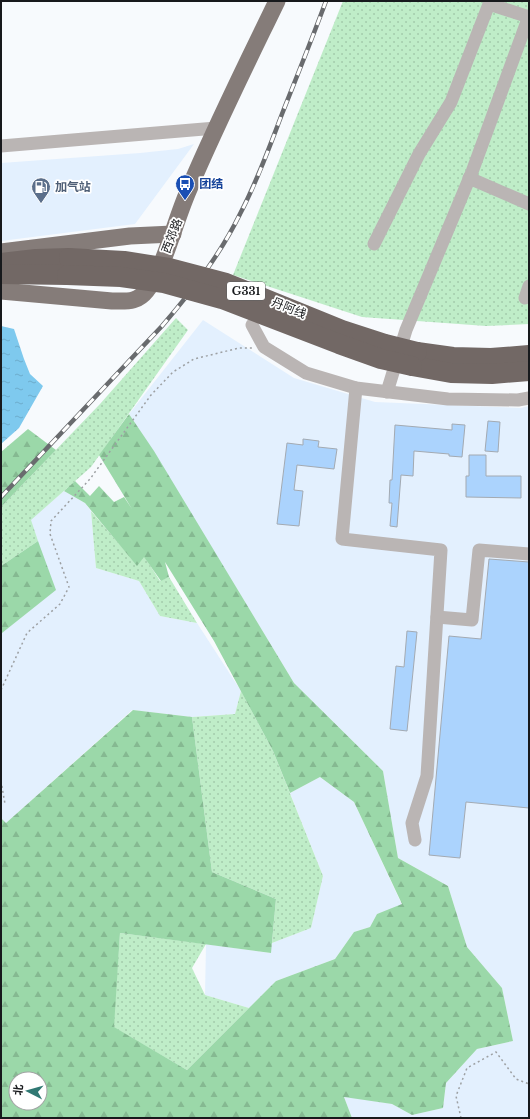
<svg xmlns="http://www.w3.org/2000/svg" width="530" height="1119" font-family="'Libre Baskerville','Noto Sans SC',serif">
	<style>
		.built { fill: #e3f0fe }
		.grass { fill: url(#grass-dots) }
		.forest { fill: url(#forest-firs); fill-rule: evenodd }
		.water { fill: url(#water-ripples) }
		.building { fill: #abd3fd; stroke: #a3aab2 }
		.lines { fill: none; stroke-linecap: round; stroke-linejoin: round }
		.path { stroke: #9da0a3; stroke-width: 1.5; stroke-dasharray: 2 3; stroke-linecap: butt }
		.minor { stroke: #bab5b4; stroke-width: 13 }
		.major { stroke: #857c79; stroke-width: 17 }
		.highway { stroke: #726865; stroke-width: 20 }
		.rail-casing { stroke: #696b6e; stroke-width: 4.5 }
		.rail { stroke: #fff; stroke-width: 3; stroke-dasharray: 9; stroke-linecap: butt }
		.highway-bridge { stroke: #726865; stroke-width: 20 }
		.labels { text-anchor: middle; stroke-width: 3.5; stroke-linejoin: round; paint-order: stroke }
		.shield { fill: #fff; stroke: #5d5e60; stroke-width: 1 }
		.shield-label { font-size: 11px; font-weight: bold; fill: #17191c }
		.transit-label { font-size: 12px; font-weight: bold; fill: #164399; stroke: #fff; text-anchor: start }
		.service-label { font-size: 12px; font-weight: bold; fill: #4e5e75; stroke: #fff; text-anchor: start }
		.street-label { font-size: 12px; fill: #17191c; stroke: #fff }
	</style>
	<defs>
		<pattern id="grass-dots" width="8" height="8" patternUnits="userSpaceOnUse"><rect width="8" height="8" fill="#bfedc8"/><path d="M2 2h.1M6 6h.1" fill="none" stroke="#a3cbab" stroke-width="1.8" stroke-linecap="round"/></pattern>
		<pattern id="forest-firs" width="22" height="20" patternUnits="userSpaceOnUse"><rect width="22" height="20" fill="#9bd8a9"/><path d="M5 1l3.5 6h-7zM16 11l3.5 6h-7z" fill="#85b991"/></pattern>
		<pattern id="water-ripples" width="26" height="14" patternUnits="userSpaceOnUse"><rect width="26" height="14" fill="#7ec9ee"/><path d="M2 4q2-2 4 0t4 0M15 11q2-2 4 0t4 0" fill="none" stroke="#6caccc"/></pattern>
	</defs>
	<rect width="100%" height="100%" fill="#f7fafd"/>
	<g class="built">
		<path d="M194 144 135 224 1 241V163L140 153 178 149Z"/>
		<path d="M203 320 294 378 375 402 521 408 529 406V1118H352L344 1097 358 1098 392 1104 412 1115 443 1108 446 1083 477 1049 513 1041 502 988 467 947 448 886 398 858 383 771 294 683 154 452 129 414Z"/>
		<path d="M64 491 85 503 91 511 96 568 139 581 160 616 197 623 241 691 235 714 192 717 132 710 6 823 1 818V636L2 633 55 590 30 520Z"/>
		<path d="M320 777 354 802 402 905 377 914 370 927 354 932 335 959 276 981 249 1008 205 995 206 944 270 953 272 943 311 928 323 876 290 793Z"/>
	</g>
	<g class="grass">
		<path d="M343 1H529V324L486 326 362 317 233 275Z"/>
		<path d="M176 318 188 330 91 467 31 520 38 541 1 566V507L100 404Z"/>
		<path d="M91 511 137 565 144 556 160 581 169 577 197 623 160 616 139 581 96 568Z"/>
		<path d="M241 691 273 751 323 876 311 928 272 943 276 899 212 872 192 717 235 714Z"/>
		<path d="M120 933 206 944 192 968 205 995 249 1008 187 1070 113 1027Z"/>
	</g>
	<g class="forest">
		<path d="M129 414 154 451 294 683 383 771 398 858 448 886 467 947 502 988 513 1041 477 1049 446 1083 443 1108 412 1115 392 1104 344 1097 352 1118H1V818L6 823 133 710 192 717 212 872 276 899 271 953 120 933 114 1027 187 1070 276 981 335 959 354 932 370 927 377 914 402 904 354 802 320 777 290 793 273 751 214 641 165 562 169 577 161 581 144 557 137 566 85 503 64 491 75 481 90 496 99 486 114 502 124 497 132 509 99 455ZM16 1079H40V1103H16Z"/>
		<path d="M28 429 56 450 1 507V452Z"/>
		<path d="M38 541 56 590 2 633 1 636V566Z"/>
	</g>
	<path class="water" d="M1 326 14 329 24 359 30 374 43 386 19 428 1 444Z"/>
	<g class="building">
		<path d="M488 421 500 422 498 452 485 451Z"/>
		<path d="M452 424 465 425 462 457 449 456V454L414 451 413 476 401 475 397 527 390 526 392 503H389L390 480H392L395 425 452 430Z"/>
		<path d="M303 439 319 441 318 447 337 449 334 469 297 465 294 490 303 491 299 526 277 524 287 443 303 445Z"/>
		<path d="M469 455H486V476H521V498L466 497V476H469Z"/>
		<path d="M489 559 529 562V808L466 802 460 858 429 855 449 636 481 639Z"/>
		<path d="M407 631 417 632 407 731 390 729 396 666 404 667Z"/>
	</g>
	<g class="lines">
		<g class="path">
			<path d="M1 690 27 633 60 604 69 587 50 534 51 521 90 479 151 395 173 372 194 359 239 348H252"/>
			<path d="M1 781 5 804"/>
			<path d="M461 1118 456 1096 467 1068 496 1052 516 1079 529 1084"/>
		</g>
		<g class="minor">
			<path d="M1 146 216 128"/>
			<path d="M469 178 529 204"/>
			<path d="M374 244 419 154 451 102 489 4 529 17"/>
			<path d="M525 298 529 286"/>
			<path d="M252 325 264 347 306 373 356 388 448 399 518 400 529 398"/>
			<path d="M356 388 342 539 441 550 427 776 412 823 415 840"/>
			<path d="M387 392 406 330 472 172 529 16"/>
			<path d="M437 617 472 620 479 550 529 554"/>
		</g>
		<g class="major">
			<path d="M1 252 130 236 173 234"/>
			<path d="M1 291 112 301C127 301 137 303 147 290 154 282 159 270 163 260 172 237 179 212 189 189 216 125 247 63 277 1"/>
		</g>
		<g class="highway">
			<path d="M1 263 36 259 69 258"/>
			<path d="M1 274 67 275"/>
			<path d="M417 352 453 357 491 358 529 355"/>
			<path d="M412 366 451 373 492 374 529 371"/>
		</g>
		<defs>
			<path id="rail" d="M1 497 162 326C192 291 220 255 240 214 257 182 269 148 282 114 297 76 312 39 326 1"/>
		</defs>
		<use href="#rail" class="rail-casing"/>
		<use href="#rail" class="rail"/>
		<g class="highway-bridge">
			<path d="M69 258 124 261 169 268 226 283 342 330 385 344 417 352"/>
			<path d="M67 275 121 277 164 283 222 299 339 344 381 359 412 366"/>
		</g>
	</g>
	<defs>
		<symbol id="bus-pin" viewBox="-11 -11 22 30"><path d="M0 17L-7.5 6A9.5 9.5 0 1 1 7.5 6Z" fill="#1a4fb4" stroke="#fff"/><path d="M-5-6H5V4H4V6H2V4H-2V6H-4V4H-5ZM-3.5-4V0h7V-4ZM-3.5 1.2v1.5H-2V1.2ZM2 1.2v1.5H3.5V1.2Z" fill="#fff"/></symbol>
		<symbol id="fuel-pin" viewBox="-11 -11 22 30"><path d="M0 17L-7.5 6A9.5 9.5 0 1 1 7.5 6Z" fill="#5c6f8a" stroke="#fff"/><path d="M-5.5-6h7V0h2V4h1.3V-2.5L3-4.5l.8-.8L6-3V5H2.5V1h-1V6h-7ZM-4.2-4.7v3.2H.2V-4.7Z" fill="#fff"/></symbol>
	</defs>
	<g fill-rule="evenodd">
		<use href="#bus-pin" x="174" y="173" width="22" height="30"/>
		<use href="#fuel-pin" x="30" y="176" width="22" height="30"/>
	</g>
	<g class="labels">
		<rect class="shield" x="227" y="282" width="38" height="18" rx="3"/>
		<g class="shield-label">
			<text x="246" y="295">G331</text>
		</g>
		<g class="transit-label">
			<text x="199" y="188">团结</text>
		</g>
		<g class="service-label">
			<text x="55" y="191">加气站</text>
		</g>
		<g class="street-label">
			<text transform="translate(172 236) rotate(-69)" y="4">西郊路</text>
			<text transform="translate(289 308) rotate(22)" y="4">丹阿线</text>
		</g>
	</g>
	<rect width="530" height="1119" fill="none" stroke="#17191c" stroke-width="4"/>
	<g transform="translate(28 1091) rotate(276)"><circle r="19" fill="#ffffff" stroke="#a2a3a4"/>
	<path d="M0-3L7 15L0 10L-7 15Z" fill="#307873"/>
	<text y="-6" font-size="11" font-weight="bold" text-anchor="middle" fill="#17191c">北</text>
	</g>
</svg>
